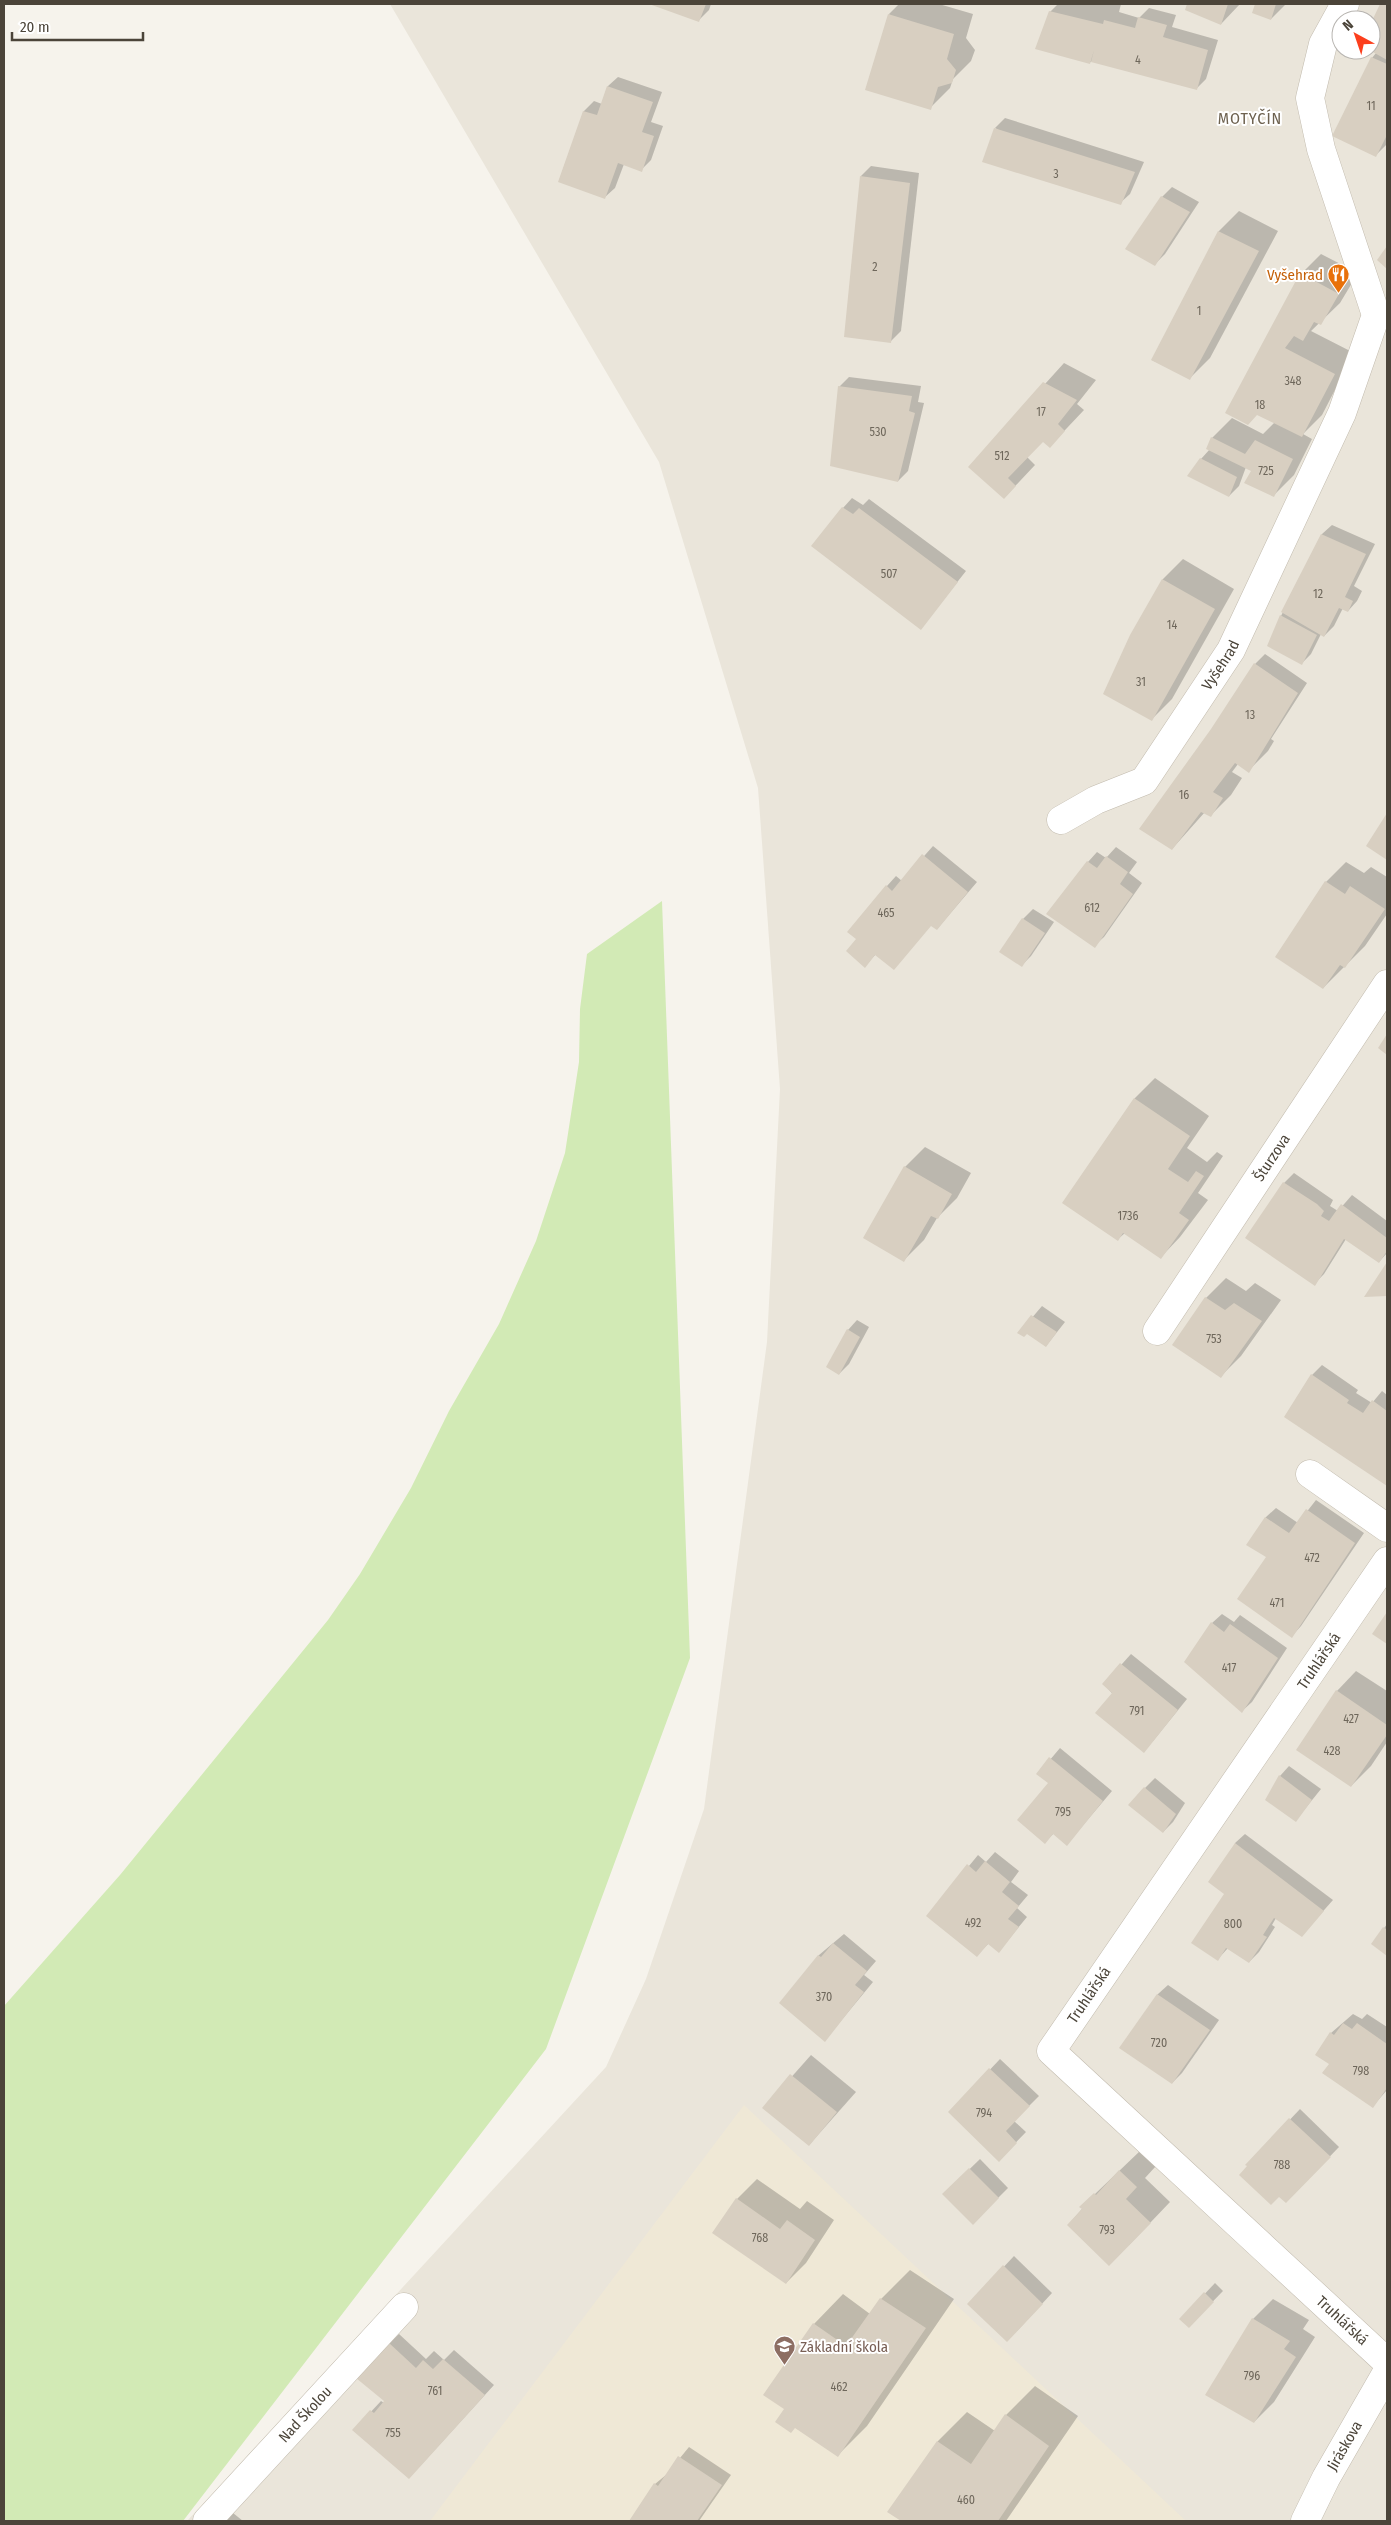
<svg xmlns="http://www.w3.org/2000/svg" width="1391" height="2525" font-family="'Fira Sans Condensed',sans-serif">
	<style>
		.residential { fill: #eae5da; fill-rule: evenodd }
		.education { fill: #efe8d6 }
		.green { fill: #d2eab5 }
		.shadow { fill: #0003 }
		.building { fill: #d8cfc1 }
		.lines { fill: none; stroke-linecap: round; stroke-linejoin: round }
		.minor-casing { stroke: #c2bbae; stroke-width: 29 }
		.minor { stroke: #fff; stroke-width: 28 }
		.labels { text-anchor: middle; stroke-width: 4; stroke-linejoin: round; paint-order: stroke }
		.number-label { font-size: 12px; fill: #6e675b }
		.food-label { font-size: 15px; fill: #c56008; stroke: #fff; text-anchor: end }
		.street-label { font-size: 15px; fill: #4b4439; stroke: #fff }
		.education-label { font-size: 15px; fill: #785e54; stroke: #fff; text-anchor: start }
		.neighbourhood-label { font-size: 16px; letter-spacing: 1px; fill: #6e6250; stroke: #fff }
	</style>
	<rect width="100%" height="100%" fill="#f6f3ec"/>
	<path class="residential" d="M390 4H1387V2521H187L606 2067 646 1979 704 1809 767 1342 780 1089 758 788 659 462ZM1341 20H1371V50H1341Z"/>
	<path class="education" d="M744 2105 1186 2521H430Z"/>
	<path class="green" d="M662 901 690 1658 546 2049 183 2521H4V2006L120 1875 328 1620 360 1574 411 1488 449 1411 499 1324 536 1241 565 1153 579 1062 580 1009 587 954Z"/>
	<g class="shadow">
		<path d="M652 4H711L709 10 699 20Z"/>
		<path d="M899 4H939L973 14 966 38 975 50 971 61 953 79 950 88 930 108 889 14Z"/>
		<path d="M1058 4H1121L1119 12 1139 18 1149 8 1176 15 1172 27 1218 40 1206 79 1196 89 1092 61 1089 63 1050 12Z"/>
		<path d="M1188 4H1240L1221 24 1186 9Z"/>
		<path d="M1256 4H1286L1271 19 1254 12Z"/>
		<path d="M1381 4H1387V144L1376 155 1372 58 1376 53 1371 50V26Z"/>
		<path d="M618 77 662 92 651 122 663 126 651 160 641 170 624 164 615 188 605 197 559 181 584 111 594 101 602 104 608 86Z"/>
		<path d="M1005 118 1144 162 1130 194 1120 203 995 128Z"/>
		<path d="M871 166 919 173 901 331 891 341 861 176Z"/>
		<path d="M1172 187 1199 202 1165 254 1155 264 1162 197Z"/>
		<path d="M1239 211 1278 231 1210 358 1190 378 1152 360 1219 231Z"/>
		<path d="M1321 254 1358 273 1340 303 1311 331 1354 353 1322 415 1303 434 1312 439 1294 475 1274 495 1252 470 1246 467 1239 486 1229 496 1201 459 1210 449 1212 438 1232 418 1263 434 1275 422 1258 414 1301 274Z"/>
		<path d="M1064 363 1096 380 1077 404 1084 410 1050 446 1043 441 1027 457 1035 465 1004 498 970 467Z"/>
		<path d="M849 377 921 386 918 402 924 403 908 471 898 481 839 387Z"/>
		<path d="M852 498 863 505 869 499 966 571 921 628 843 508Z"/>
		<path d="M1332 525 1375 544 1354 586 1362 591 1357 601 1348 611 1343 608 1334 626 1324 636 1321 634 1311 654 1301 664 1281 616 1322 534Z"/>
		<path d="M1183 559 1234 589 1172 699 1152 719 1131 635 1163 579Z"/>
		<path d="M1265 654 1307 683 1271 739 1274 741 1268 751 1248 771 1238 764 1232 772 1242 778 1231 795 1211 815 1205 812 1172 849 1212 730 1255 664Z"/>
		<path d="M933 846 977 882 937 929 932 925 876 954 865 966 858 939 887 886 896 876 902 881Z"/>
		<path d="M1116 847 1137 862 1129 873 1142 883 1104 937 1094 946 1088 862 1097 852 1106 858Z"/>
		<path d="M1346 862 1364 873 1371 867 1387 877V914L1365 946 1323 988 1277 957 1326 882Z"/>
		<path d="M1033 909 1054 922 1031 956 1021 966 1023 919Z"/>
		<path d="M1155 1078 1209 1116 1187 1148 1207 1162 1217 1152 1223 1156 1198 1193 1208 1200 1180 1237 1161 1257 1125 1233 1118 1239 1064 1202 1135 1098Z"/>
		<path d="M925 1147 971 1173 957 1198 937 1218 924 1240 904 1260 865 1237 905 1167Z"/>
		<path d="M1294 1173 1333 1200 1330 1206 1338 1211 1352 1195 1387 1221V1253L1379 1262 1346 1239 1324 1274 1314 1284 1247 1238 1284 1183Z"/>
		<path d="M1226 1278 1246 1291 1255 1283 1281 1300 1241 1356 1221 1376 1174 1345 1206 1298Z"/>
		<path d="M1042 1306 1065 1322 1046 1346 1027 1333H1019Z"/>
		<path d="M857 1320 869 1327 849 1364 839 1374 848 1330Z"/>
		<path d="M1322 1365 1358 1390 1356 1393 1372 1403 1382 1391 1387 1395V1484L1286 1417 1312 1375Z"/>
		<path d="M1316 1500 1364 1533 1301 1626 1292 1636 1267 1557 1248 1544 1266 1517 1276 1508 1298 1523Z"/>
		<path d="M1222 1614 1234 1622 1240 1615 1287 1648 1252 1702 1242 1711 1212 1623Z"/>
		<path d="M1131 1654 1187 1699 1153 1741 1104 1684Z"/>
		<path d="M1356 1671 1387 1691V1742L1371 1766 1351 1786 1337 1691Z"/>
		<path d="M1060 1748 1112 1791 1067 1844 1054 1833 1045 1842 1049 1783 1038 1774Z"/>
		<path d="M1289 1766 1321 1789 1296 1820 1280 1776Z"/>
		<path d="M1155 1778 1185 1803 1173 1822 1163 1832 1145 1788Z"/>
		<path d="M1245 1834 1333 1900 1302 1935 1276 1918 1272 1925 1275 1927 1259 1952 1249 1962 1228 1948 1218 1959 1235 1843Z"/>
		<path d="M995 1852 1019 1871 1011 1882 1028 1895 1017 1908 1027 1917 999 1951 989 1943 977 1955 928 1916 978 1855 986 1862Z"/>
		<path d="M1387 1924V1955L1373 1944Z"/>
		<path d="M844 1934 876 1961 864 1975 873 1982 825 2040 781 2003 819 1955Z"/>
		<path d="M1168 1985 1219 2020 1182 2073 1172 2083 1121 2047 1158 1994Z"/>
		<path d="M1353 2014 1362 2019 1367 2014 1387 2027V2090L1373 2106 1330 2064 1331 2033Z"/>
		<path d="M811 2055 856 2092 809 2145 764 2108Z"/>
		<path d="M1000 2059 1039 2096 1014 2121 1026 2132 999 2160 950 2112Z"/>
		<path d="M1300 2109 1339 2147 1286 2202 1247 2165Z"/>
		<path d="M1140 2151 1156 2166 1145 2178 1170 2202 1129 2245 1068 2225 1095 2194Z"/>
		<path d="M980 2159 1008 2188 973 2223 944 2194Z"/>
		<path d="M757 2179 800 2209 807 2201 834 2220 806 2263 786 2283 714 2233 737 2199Z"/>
		<path d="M1014 2256 1052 2293 1017 2331 969 2304Z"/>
		<path d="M910 2270 954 2299 867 2426 838 2455 795 2427 786 2409 814 2324 843 2294 870 2314 881 2299Z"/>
		<path d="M1215 2283 1223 2291 1189 2326 1181 2319Z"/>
		<path d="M1273 2299 1309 2320 1303 2329 1315 2337 1274 2402 1254 2422 1253 2319Z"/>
		<path d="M399 2334 426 2359 434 2351 444 2360 454 2350 494 2385 419 2467 354 2430 381 2401 384 2403 389 2343Z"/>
		<path d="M1035 2386 1078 2416 1006 2521H903L889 2512 938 2441 967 2412 995 2431 1006 2415Z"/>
		<path d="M689 2447 731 2475 699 2521H630L655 2484 666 2475Z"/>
		<path d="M228 2509 243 2521H217Z"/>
	</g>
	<g class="building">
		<path d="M649 4H706L699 22Z"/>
		<path d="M1187 4H1228L1221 25 1185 10Z"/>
		<path d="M1255 4H1276L1271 20 1252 13Z"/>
		<path d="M1380 4H1387V60L1371 51V23Z"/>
		<path d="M1049 11 1103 24 1104 20 1135 28 1138 17 1167 25 1163 37 1208 50 1197 90 1091 62 1094 50 1090 64 1035 49Z"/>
		<path d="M888 14 954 34 947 59 956 70 952 83 938 87 931 110 865 90Z"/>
		<path d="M1371 57 1387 64V135L1376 157 1332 136Z"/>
		<path d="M607 86 653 102 642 132 654 136 642 172 618 163 605 199 558 182 583 111 597 115Z"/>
		<path d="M994 128 1135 172 1121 205 982 162Z"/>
		<path d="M860 176 910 183 891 343 844 337Z"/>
		<path d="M1161 196 1190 212 1155 266 1125 249Z"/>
		<path d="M1218 231 1259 251 1190 380 1151 360Z"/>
		<path d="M1387 246V269L1377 260Z"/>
		<path d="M1300 273 1339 294 1321 325 1314 322 1303 341 1294 336 1285 348 1335 374 1302 437 1257 415 1248 425 1225 413Z"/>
		<path d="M1043 382 1077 400 1058 424 1065 431 1050 448 1043 442 1008 478 1016 486 1004 499 968 467Z"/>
		<path d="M838 386 912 396 909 411 915 413 898 482 830 466Z"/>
		<path d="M1211 437 1245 454 1255 440 1293 459 1274 497 1244 483 1251 471 1206 449Z"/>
		<path d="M1200 458 1237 477 1229 497 1187 476Z"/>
		<path d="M842 507 853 514 859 508 958 582 921 630 811 546Z"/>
		<path d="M1321 534 1366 554 1345 597 1353 601 1348 612 1339 608 1324 637 1281 612Z"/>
		<path d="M1162 579 1215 609 1152 721 1103 694 1130 635Z"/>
		<path d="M1280 615 1317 635 1302 665 1267 646Z"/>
		<path d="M1254 663 1298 693 1249 773 1235 763 1213 792 1223 798 1211 817 1201 812 1172 850 1139 829 1211 729Z"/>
		<path d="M1387 813V860L1366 846Z"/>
		<path d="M922 854 968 892 937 930 931 926 894 970 875 955 865 968 846 951 856 939 847 932 886 885 892 891Z"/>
		<path d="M1106 856 1128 872 1120 884 1133 894 1095 948 1046 914 1087 861 1097 868Z"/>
		<path d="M1325 881 1345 894 1350 886 1385 909 1345 968 1340 965 1323 989 1275 957Z"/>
		<path d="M1022 918 1045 933 1022 967 999 952Z"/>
		<path d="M1387 1034V1055L1378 1048Z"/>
		<path d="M1134 1098 1190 1136 1168 1169 1188 1182 1196 1171 1204 1176 1179 1213 1189 1220 1161 1259 1123 1233 1118 1241 1062 1203Z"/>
		<path d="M904 1166 952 1194 938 1219 931 1216 904 1262 863 1238Z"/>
		<path d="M1283 1182 1317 1204 1324 1211 1321 1216 1329 1221 1341 1204 1387 1238V1251L1379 1263 1344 1239 1315 1286 1245 1238Z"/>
		<path d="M1387 1262V1296L1364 1297Z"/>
		<path d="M1205 1297 1225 1310 1234 1303 1262 1321 1221 1378 1172 1345Z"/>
		<path d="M1031 1315 1057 1332 1046 1347 1027 1334 1024 1337 1017 1333Z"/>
		<path d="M847 1329 860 1337 839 1375 826 1367Z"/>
		<path d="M1311 1374 1349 1400 1347 1403 1363 1413 1372 1400 1387 1411V1486L1284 1417Z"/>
		<path d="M1306 1509 1355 1543 1292 1638 1237 1599 1266 1557 1246 1545 1265 1517 1289 1533Z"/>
		<path d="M1387 1612V1644L1372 1634Z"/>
		<path d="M1211 1622 1224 1632 1230 1624 1278 1658 1242 1713 1184 1662Z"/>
		<path d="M1120 1663 1178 1710 1144 1753 1095 1713 1112 1693 1102 1684Z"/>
		<path d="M1336 1690 1387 1725V1735L1351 1787 1296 1750Z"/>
		<path d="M1049 1757 1103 1801 1067 1846 1053 1834 1045 1844 1017 1820 1048 1783 1036 1774Z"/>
		<path d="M1279 1775 1312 1800 1296 1822 1265 1800Z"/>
		<path d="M1144 1787 1176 1814 1163 1833 1128 1805Z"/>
		<path d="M1235 1843 1324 1911 1302 1937 1274 1918 1263 1935 1267 1937 1249 1963 1226 1948 1218 1961 1191 1943 1224 1894 1208 1882Z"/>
		<path d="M985 1861 1010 1882 1002 1892 1019 1906 1008 1919 1019 1927 999 1953 988 1944 977 1957 926 1916 967 1864 976 1872Z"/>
		<path d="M1383 1927 1387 1930V1956L1371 1944Z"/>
		<path d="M833 1943 867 1971 855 1985 864 1992 825 2042 779 2003 818 1955 821 1957Z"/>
		<path d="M1157 1994 1210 2030 1172 2084 1119 2048Z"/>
		<path d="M1343 2023 1352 2029 1357 2023 1387 2044V2088L1373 2108 1322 2073 1329 2064 1315 2055 1330 2032 1334 2035Z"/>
		<path d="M989 2068 1030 2106 1006 2131 1017 2143 999 2162 948 2112Z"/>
		<path d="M790 2074 837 2112 809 2146 762 2108Z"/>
		<path d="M1289 2118 1331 2157 1286 2203 1279 2197 1271 2205 1239 2175 1247 2166 1245 2165Z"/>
		<path d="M969 2168 999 2198 973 2225 942 2194Z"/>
		<path d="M1119 2170 1137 2187 1126 2199 1151 2223 1109 2266 1067 2225 1082 2209 1079 2207 1094 2193 1096 2195Z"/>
		<path d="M736 2198 780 2229 787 2220 815 2240 786 2284 712 2233Z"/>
		<path d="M1003 2265 1043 2304 1007 2342 967 2304Z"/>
		<path d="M1204 2292 1214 2302 1189 2328 1179 2319Z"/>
		<path d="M880 2298 926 2328 838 2457 795 2428 791 2433 775 2422 784 2409 763 2395 813 2323 846 2346Z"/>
		<path d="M1252 2318 1290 2341 1284 2349 1296 2357 1254 2423 1205 2395Z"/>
		<path d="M388 2342 416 2368 423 2360 433 2369 443 2359 485 2395 409 2479 352 2430 370 2410 374 2413 384 2401 356 2378Z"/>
		<path d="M1005 2414 1049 2446 998 2521H901L887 2512 937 2441 971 2464Z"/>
		<path d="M678 2456 722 2485 697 2521H629L654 2483 658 2486Z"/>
	</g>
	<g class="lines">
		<defs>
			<g id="minor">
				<path id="s1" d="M1061 820 1096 800 1144 781 1231 650 1342 413 1376 315 1321 149 1310 98 1323 44 1345 4"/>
				<path id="s2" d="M1157 1331 1387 984"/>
				<path d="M1310 1474 1387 1528"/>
				<path id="s3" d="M1387 1561 1051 2051 1387 2362"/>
				<path id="s4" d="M207 2521 404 2307"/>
				<path id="s5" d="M1305 2521 1326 2478 1387 2372"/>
			</g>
		</defs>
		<use href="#minor" class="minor-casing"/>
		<use href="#minor" class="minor"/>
	</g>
	<defs>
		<symbol id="restaurant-pin" viewBox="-11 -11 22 30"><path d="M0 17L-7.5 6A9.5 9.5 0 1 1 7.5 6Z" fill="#e8710a" stroke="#fff"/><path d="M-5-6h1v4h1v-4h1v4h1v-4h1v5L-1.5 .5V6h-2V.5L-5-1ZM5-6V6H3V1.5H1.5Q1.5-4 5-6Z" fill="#fff"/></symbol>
		<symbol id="school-pin" viewBox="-11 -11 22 30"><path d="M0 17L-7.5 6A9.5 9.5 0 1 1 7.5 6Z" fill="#8d6e63" stroke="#fff"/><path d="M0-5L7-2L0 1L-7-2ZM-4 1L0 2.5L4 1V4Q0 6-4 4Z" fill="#fff"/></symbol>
	</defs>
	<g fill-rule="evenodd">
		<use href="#restaurant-pin" x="1326" y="262" width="25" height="34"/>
		<use href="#school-pin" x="772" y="2334" width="25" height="34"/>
	</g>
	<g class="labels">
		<g class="number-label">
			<text x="1138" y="64">4</text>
			<text x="1371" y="110">11</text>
			<text x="1056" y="178">3</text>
			<text x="875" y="271">2</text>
			<text x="1199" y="315">1</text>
			<text x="1293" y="385">348</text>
			<text x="1260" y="409">18</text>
			<text x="1041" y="416">17</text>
			<text x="878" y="436">530</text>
			<text x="1002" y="460">512</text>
			<text x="1266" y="475">725</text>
			<text x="889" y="578">507</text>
			<text x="1318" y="598">12</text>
			<text x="1172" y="629">14</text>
			<text x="1141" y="686">31</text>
			<text x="1250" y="719">13</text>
			<text x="1184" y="799">16</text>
			<text x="1092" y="912">612</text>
			<text x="886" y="917">465</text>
			<text x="1128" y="1220">1736</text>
			<text x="1214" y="1343">753</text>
			<text x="1312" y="1562">472</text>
			<text x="1277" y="1607">471</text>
			<text x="1229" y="1672">417</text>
			<text x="1137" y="1715">791</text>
			<text x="1351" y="1723">427</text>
			<text x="1332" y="1755">428</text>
			<text x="1063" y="1816">795</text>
			<text x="973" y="1927">492</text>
			<text x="1233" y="1928">800</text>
			<text x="824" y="2001">370</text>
			<text x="1159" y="2047">720</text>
			<text x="1361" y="2075">798</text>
			<text x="984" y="2117">794</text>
			<text x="1282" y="2169">788</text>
			<text x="1107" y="2234">793</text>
			<text x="760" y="2242">768</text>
			<text x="1252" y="2380">796</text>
			<text x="839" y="2391">462</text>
			<text x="435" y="2395">761</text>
			<text x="393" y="2437">755</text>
			<text x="966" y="2504">460</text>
		</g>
		<g class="food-label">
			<text x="1323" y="280">Vyšehrad</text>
		</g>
		<g class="street-label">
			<text dy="5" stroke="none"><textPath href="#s1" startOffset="231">Vyšehrad</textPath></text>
			<text dy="5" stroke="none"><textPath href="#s2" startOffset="208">Šturzova</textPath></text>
			<text transform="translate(1319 1661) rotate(-56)" y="5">Truhlářská</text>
			<text transform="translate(1089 1995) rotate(-56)" y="5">Truhlářská</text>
			<text dy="5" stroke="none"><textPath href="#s3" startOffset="991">Truhlářská</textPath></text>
			<text dy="5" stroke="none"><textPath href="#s4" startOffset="145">Nad Školou</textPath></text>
			<text dy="5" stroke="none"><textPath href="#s5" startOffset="85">Jiráskova</textPath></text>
		</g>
		<g class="education-label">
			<text x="800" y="2352">Základní škola</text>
		</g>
		<g class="neighbourhood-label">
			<text x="1250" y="124">MOTYČÍN</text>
		</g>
	</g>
	<rect width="1391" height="2525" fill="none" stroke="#4b4439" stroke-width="10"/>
	<g transform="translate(1356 35) rotate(320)"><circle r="24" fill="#ffffff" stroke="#b7b4b0"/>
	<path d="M0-4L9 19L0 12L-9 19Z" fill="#fc3f1d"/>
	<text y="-8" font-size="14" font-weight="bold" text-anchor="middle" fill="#4b4439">N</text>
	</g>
	<path d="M12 32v8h131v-8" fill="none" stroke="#4b4439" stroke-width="2.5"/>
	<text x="20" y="32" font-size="15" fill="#4b4439" stroke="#ffffff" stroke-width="4" paint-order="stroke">20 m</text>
</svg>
